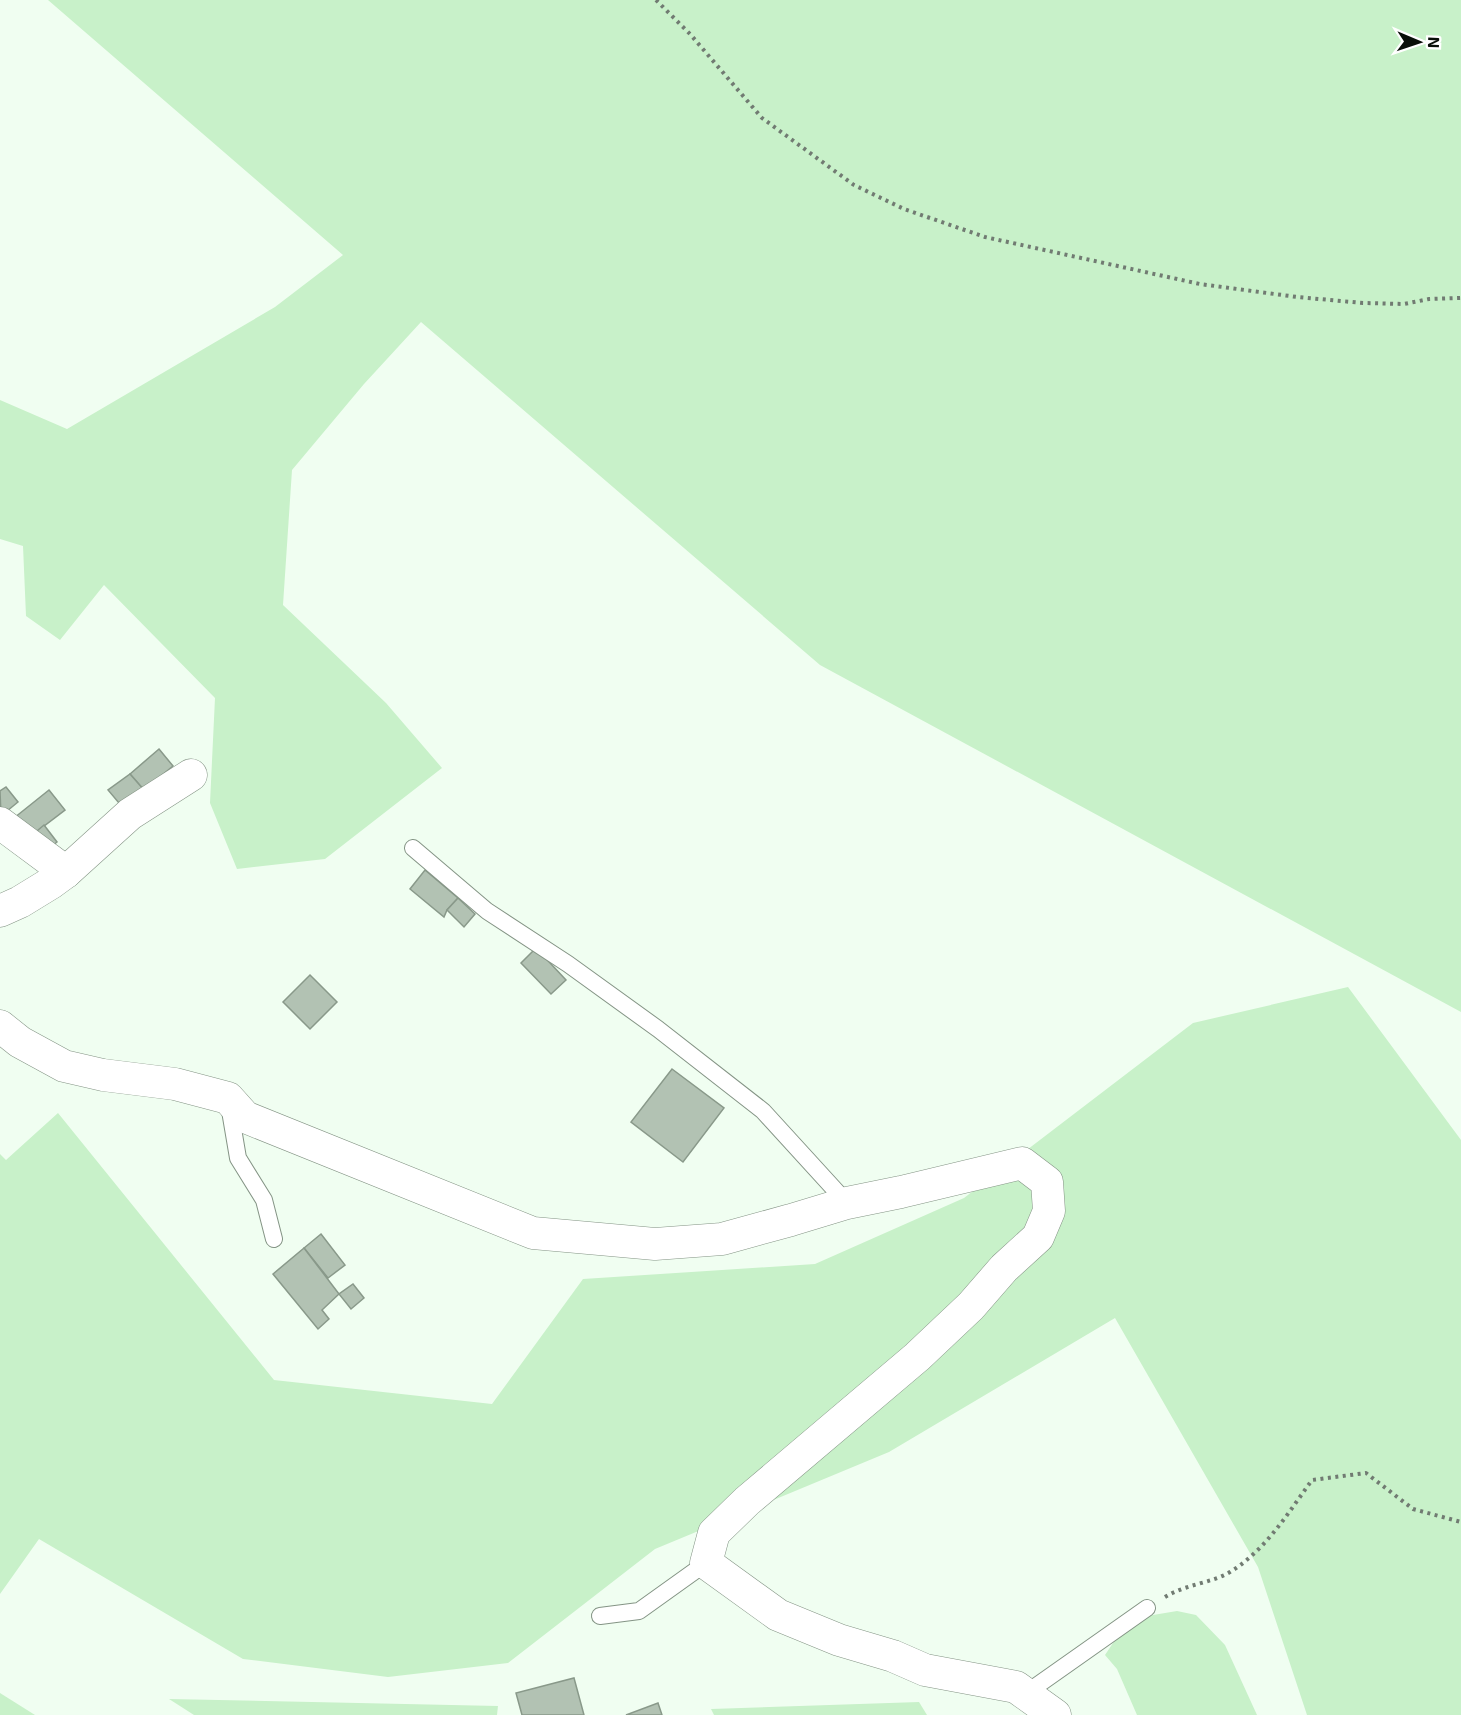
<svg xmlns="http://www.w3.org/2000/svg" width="1461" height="1715" font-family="'Exo 2',sans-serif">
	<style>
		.green { fill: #c8f1c9 }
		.building { fill: #b2c2b3; stroke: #89998a; stroke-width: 1.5 }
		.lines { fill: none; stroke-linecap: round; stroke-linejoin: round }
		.lane-casing { stroke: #849485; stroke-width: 18 }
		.street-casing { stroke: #849485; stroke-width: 33 }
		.path { stroke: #717b72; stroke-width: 4; stroke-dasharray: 3 4.5; stroke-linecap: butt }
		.lane { stroke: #fff; stroke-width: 16 }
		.street { stroke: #fff; stroke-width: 32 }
	</style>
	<rect width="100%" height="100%" fill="#f0fef1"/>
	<g class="green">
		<path d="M48 0H1461V1012L820 665 421 322 364 384 292 470 283 605 386 703 442 768 325 859 237 869 210 803 215 698 104 585 60 640 26 616 23 546 0 539V400L67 429 275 307 343 255Z"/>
		<path d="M1348 987 1461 1140V1715H1307L1258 1567 1115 1318 889 1452 655 1549 508 1663 388 1677 243 1659 39 1539 0 1594V1154L6 1160 58 1113 274 1380 492 1404 583 1279 815 1264 964 1198 1193 1023Z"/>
		<path d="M1177 1611 1196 1615 1225 1645 1257 1715H1137L1117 1669 1105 1655 1129 1619Z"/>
		<path d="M0 1693 35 1715H0Z"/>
		<path d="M169 1699 498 1706 497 1715H194Z"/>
		<path d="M919 1702 927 1715H714L711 1709Z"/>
	</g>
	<g class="building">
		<path d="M159 749 173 766 144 790 130 774Z"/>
		<path d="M130 774 144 790 124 809 108 790Z"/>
		<path d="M6 787 18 802 1 816 0 791Z"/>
		<path d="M49 790 65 810 31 836 14 818Z"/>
		<path d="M44 825 57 842 44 853 31 836Z"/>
		<path d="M425 870 458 898 447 910 444 917 410 889Z"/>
		<path d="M458 898 475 914 464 927 447 910Z"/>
		<path d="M536 948 566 980 551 994 521 963Z"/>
		<path d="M310 975 337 1002 310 1029 283 1002Z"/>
		<path d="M672 1069 724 1108 683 1162 631 1122Z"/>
		<path d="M321 1234 345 1265 328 1278 304 1248Z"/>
		<path d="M304 1248 339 1294 322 1310 329 1319 318 1329 273 1274Z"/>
		<path d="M353 1284 364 1298 351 1309 339 1294Z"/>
		<path d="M574 1678 584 1715H522L516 1693Z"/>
		<path d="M658 1703 662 1715H626Z"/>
	</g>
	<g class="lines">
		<defs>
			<g id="lane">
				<path d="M413 848 487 911 568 964 658 1029 763 1111 847 1203"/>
				<path d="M229 1105 238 1158 264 1200 274 1239"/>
				<path d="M600 1616 639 1611 706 1563"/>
				<path d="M1025 1694 1147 1608"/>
			</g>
			<g id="street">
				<path d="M0 823 66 872"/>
				<path d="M0 911 20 902 51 883 66 872 130 814 191 775"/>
				<path d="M0 1026 20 1042 64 1066 103 1075 175 1084 228 1098 245 1117 533 1233 655 1244 722 1239 791 1220 847 1203 901 1192 1022 1163 1047 1182 1049 1211 1038 1237 1004 1268 971 1306 917 1357 747 1501 714 1533 706 1563 778 1615 839 1640 893 1656 925 1670 1016 1687 1055 1715"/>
			</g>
		</defs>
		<use href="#lane" class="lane-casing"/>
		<use href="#street" class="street-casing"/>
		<g class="path">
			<path d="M656 0 690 34 762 118 854 185 904 209 985 237 1200 284 1297 297 1363 303 1404 304 1429 299 1461 298"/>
			<path d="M1165 1597C1186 1584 1212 1583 1230 1572 1266 1550 1288 1513 1312 1480L1366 1473 1413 1509 1461 1522"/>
		</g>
		<use href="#lane" class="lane"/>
		<use href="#street" class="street"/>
	</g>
	<g transform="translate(1419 42) rotate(92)" stroke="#ffffff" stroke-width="4.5" paint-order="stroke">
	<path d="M0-4.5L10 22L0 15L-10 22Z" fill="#080e08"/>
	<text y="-9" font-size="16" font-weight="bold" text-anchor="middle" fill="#080e08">N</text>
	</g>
</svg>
